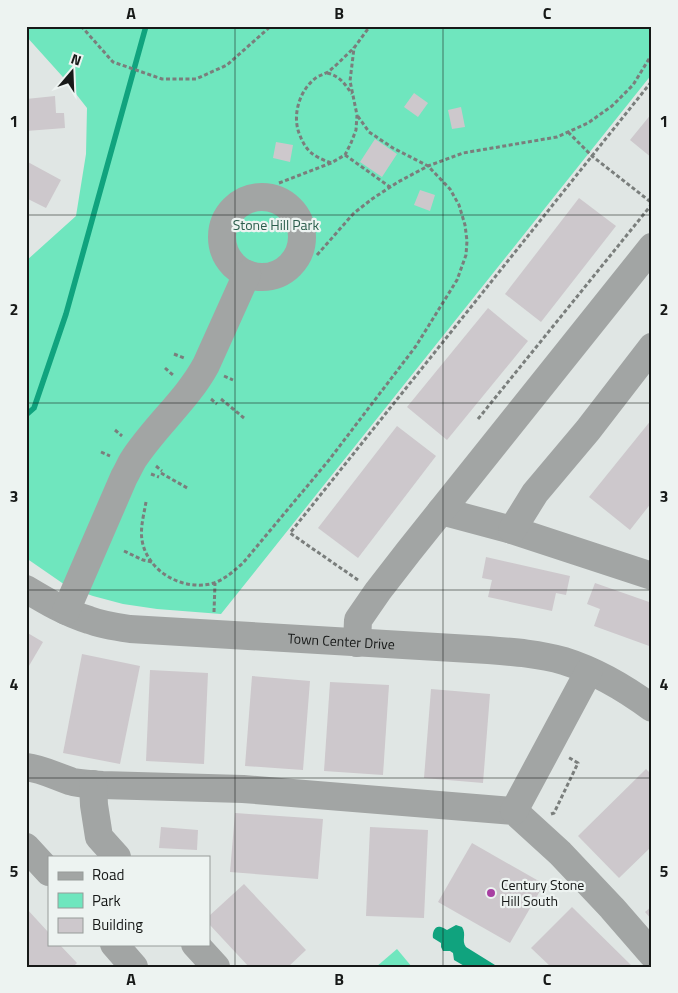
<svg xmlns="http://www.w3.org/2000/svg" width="678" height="993" font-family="'Titillium Web',sans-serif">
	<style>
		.green { fill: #6fe6be }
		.water { fill: #10a37e }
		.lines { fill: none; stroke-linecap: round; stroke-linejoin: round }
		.stream { stroke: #10a37e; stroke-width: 5.5 }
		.building { fill: #cdc8cc }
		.path { stroke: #7a7e7c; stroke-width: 3; stroke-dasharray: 4 2.5; stroke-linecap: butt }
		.minor { stroke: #a2a5a4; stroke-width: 28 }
		.grid { fill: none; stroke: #171918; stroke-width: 1; stroke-opacity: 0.55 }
		.poi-dot { fill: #a83fa2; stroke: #edf3f1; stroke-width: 2 }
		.labels { text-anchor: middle; stroke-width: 4.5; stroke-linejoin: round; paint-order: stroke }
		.park-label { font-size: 14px; fill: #2b5d4c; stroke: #edf3f1 }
		.street-label { font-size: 14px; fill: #171918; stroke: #edf3f1 }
		.poi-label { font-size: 14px; fill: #171918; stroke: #edf3f1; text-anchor: start }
		.neatline { fill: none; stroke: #171918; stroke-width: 2 }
		.grid-label { font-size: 16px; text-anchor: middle; font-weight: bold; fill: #171918 }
	</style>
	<rect width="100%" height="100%" fill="#e0e6e4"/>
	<g class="green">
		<path d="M26 26H652V74L221 614 157 609 123 604 93 596 68 587 26 558V261L76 216 86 154 87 108 62 76 26 36Z"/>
		<path d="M397 949 412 967H376Z"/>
	</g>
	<path class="water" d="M456 925 462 927C467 935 461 940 466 947L495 965 493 967H466L454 960 453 953 450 951H443L441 947V943L433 938C432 932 435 925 441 927 444 928 445 929 447 930Z"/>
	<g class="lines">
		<path class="stream" d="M26 415 34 408 66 314 146 26"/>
	</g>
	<g class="building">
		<path d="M414 93 428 103 418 117 404 107Z"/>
		<path d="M55 96 56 113H64L65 128 26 131V99Z"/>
		<path d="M461 107 465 127 452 129 448 110Z"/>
		<path d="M652 113V158L630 140Z"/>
		<path d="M375 139 397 154 382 177 360 162Z"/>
		<path d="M276 142 293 145 290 162 273 158Z"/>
		<path d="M26 161 61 180 46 208 26 198Z"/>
		<path d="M420 190 435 195 430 211 414 205Z"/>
		<path d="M579 198 616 226 541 322 505 294Z"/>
		<path d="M488 308 528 341 447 440 407 407Z"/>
		<path d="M652 419V502L630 530 589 497Z"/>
		<path d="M397 426 436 456 358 558 318 528Z"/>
		<path d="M486 557 570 576 566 595 556 593 552 611 488 597 492 580 482 578Z"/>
		<path d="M595 583 652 603V647L594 626 600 609 587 604Z"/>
		<path d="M26 632 43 642 26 671Z"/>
		<path d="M82 654 140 666 120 764 63 753Z"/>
		<path d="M150 670 208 673 204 764 146 761Z"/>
		<path d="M252 676 310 681 303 770 245 766Z"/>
		<path d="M330 682 389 685 383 775 324 771Z"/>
		<path d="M431 689 490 694 483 783 424 778Z"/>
		<path d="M646 769 652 775V846L619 878 578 836Z"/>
		<path d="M235 813 323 819 318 879 230 872Z"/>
		<path d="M161 827 198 830 197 850 159 848Z"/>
		<path d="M370 827 428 830 424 918 366 916Z"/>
		<path d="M472 843 544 884 510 943 438 902Z"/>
		<path d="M244 884 306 950 288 967H249L209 924V916Z"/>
		<path d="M652 906V920L645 912Z"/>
		<path d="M572 907 633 967H551L531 948Z"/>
		<path d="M26 908 49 933V944H59L77 963 73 967H26Z"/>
	</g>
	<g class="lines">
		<g class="path">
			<path d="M81 26 113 62 162 79H196L227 65 271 26"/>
			<path d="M327 73C340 76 345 84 352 94"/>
			<path d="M568 132 592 156 652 203"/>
			<path d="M345 155 390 187"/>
			<path d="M331 163C313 156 306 152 299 133 292 114 300 89 317 77 321 75 324 74 328 72 337 65 345 56 354 48"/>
			<path d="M279 183 331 163 345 155 351 143 356 130 357 115 350 81 354 48 370 26"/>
			<path d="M317 255 354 213 372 199 398 182 428 166 463 153 557 137 588 123 612 106 633 85 652 54"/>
			<path d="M174 354 184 358"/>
			<path d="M165 368 174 376"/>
			<path d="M224 376 233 380"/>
			<path d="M211 399 217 404"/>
			<path d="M221 399 244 418"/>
			<path d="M478 419 652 204"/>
			<path d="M115 430 122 436"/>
			<path d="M101 452 110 456"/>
			<path d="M156 466 162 471"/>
			<path d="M161 473 189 489"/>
			<path d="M151 474 159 477"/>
			<path d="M146 502C144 514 140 528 142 540 147 572 184 592 214 583 225 579 234 571 243 563L329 460 416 346 457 280 466 255 467 241 465 225 459 205 450 189 428 166 393 148 369 132 357 115"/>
			<path d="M124 551 143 560 152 562"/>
			<path d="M358 580 290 533 652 81"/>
			<path d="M214 612 215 583"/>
			<path d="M551 814 554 813 578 763 568 757"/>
		</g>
		<g class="minor">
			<circle cx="262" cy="237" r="40"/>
			<path d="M441 511 512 530 652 576"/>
			<path d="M512 530 535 493 588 430 652 347"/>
			<path id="s1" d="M26 589C46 601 66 613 89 620 102 625 116 627 130 629L488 650C514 652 540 654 564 661 596 671 625 688 652 708"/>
			<path d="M66 611 124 477C127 472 130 465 133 460 155 426 187 400 206 365L247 274"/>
			<path d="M357 643 358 620 378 591 409 551 652 247"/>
			<path d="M26 767C43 769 57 777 73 782 83 784 92 784 102 785L243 789 514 811 560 853 612 908 652 954"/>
			<path d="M93 784 94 805 99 837 117 857"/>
			<path d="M514 811 589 671"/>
			<path d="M26 847 49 872"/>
			<path d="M114 944 134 967"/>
			<path d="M195 944 216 967"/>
		</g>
	</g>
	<path class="grid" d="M235 26V967M443 26V967M26 215H652M26 403H652M26 590H652M26 778H652"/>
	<circle class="poi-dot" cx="491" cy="893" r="5"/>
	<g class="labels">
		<g class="park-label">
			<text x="276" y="230">Stone Hill Park</text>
		</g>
		<g class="street-label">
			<text dy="5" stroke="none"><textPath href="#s1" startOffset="324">Town Center Drive</textPath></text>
		</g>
		<g class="poi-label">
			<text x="501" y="890">Century Stone<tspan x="501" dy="16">Hill South</tspan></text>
		</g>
	</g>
	<rect width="678" height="993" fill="none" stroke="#edf3f1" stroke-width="55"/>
	<rect x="48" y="856" width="162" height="90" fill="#edf3f1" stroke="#979c9a"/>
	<rect x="58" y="872" width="25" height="8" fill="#a2a5a4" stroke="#979c9a"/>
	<text x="92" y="880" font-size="15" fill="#171918">Road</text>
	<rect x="58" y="893" width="25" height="15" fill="#6fe6be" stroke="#979c9a"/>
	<text x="92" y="906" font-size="15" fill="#171918">Park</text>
	<rect x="58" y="918" width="25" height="15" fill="#cdc8cc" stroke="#979c9a"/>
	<text x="92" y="930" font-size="15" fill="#171918">Building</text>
	<g transform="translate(72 72) rotate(19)" stroke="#edf3f1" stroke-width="4" paint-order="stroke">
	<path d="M0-4L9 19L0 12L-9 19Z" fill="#171918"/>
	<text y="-8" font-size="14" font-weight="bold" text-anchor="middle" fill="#171918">N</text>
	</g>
	<rect x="28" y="28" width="622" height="938" class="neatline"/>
	<g class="grid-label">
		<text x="131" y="19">A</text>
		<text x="339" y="19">B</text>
		<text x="547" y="19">C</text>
		<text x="14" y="127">1</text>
		<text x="664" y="127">1</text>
		<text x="14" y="315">2</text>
		<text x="664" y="315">2</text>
		<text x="14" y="502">3</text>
		<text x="664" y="502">3</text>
		<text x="14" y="690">4</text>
		<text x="664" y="690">4</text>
		<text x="14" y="877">5</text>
		<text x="664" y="877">5</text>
		<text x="131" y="985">A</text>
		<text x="339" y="985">B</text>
		<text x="547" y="985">C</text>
	</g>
</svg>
